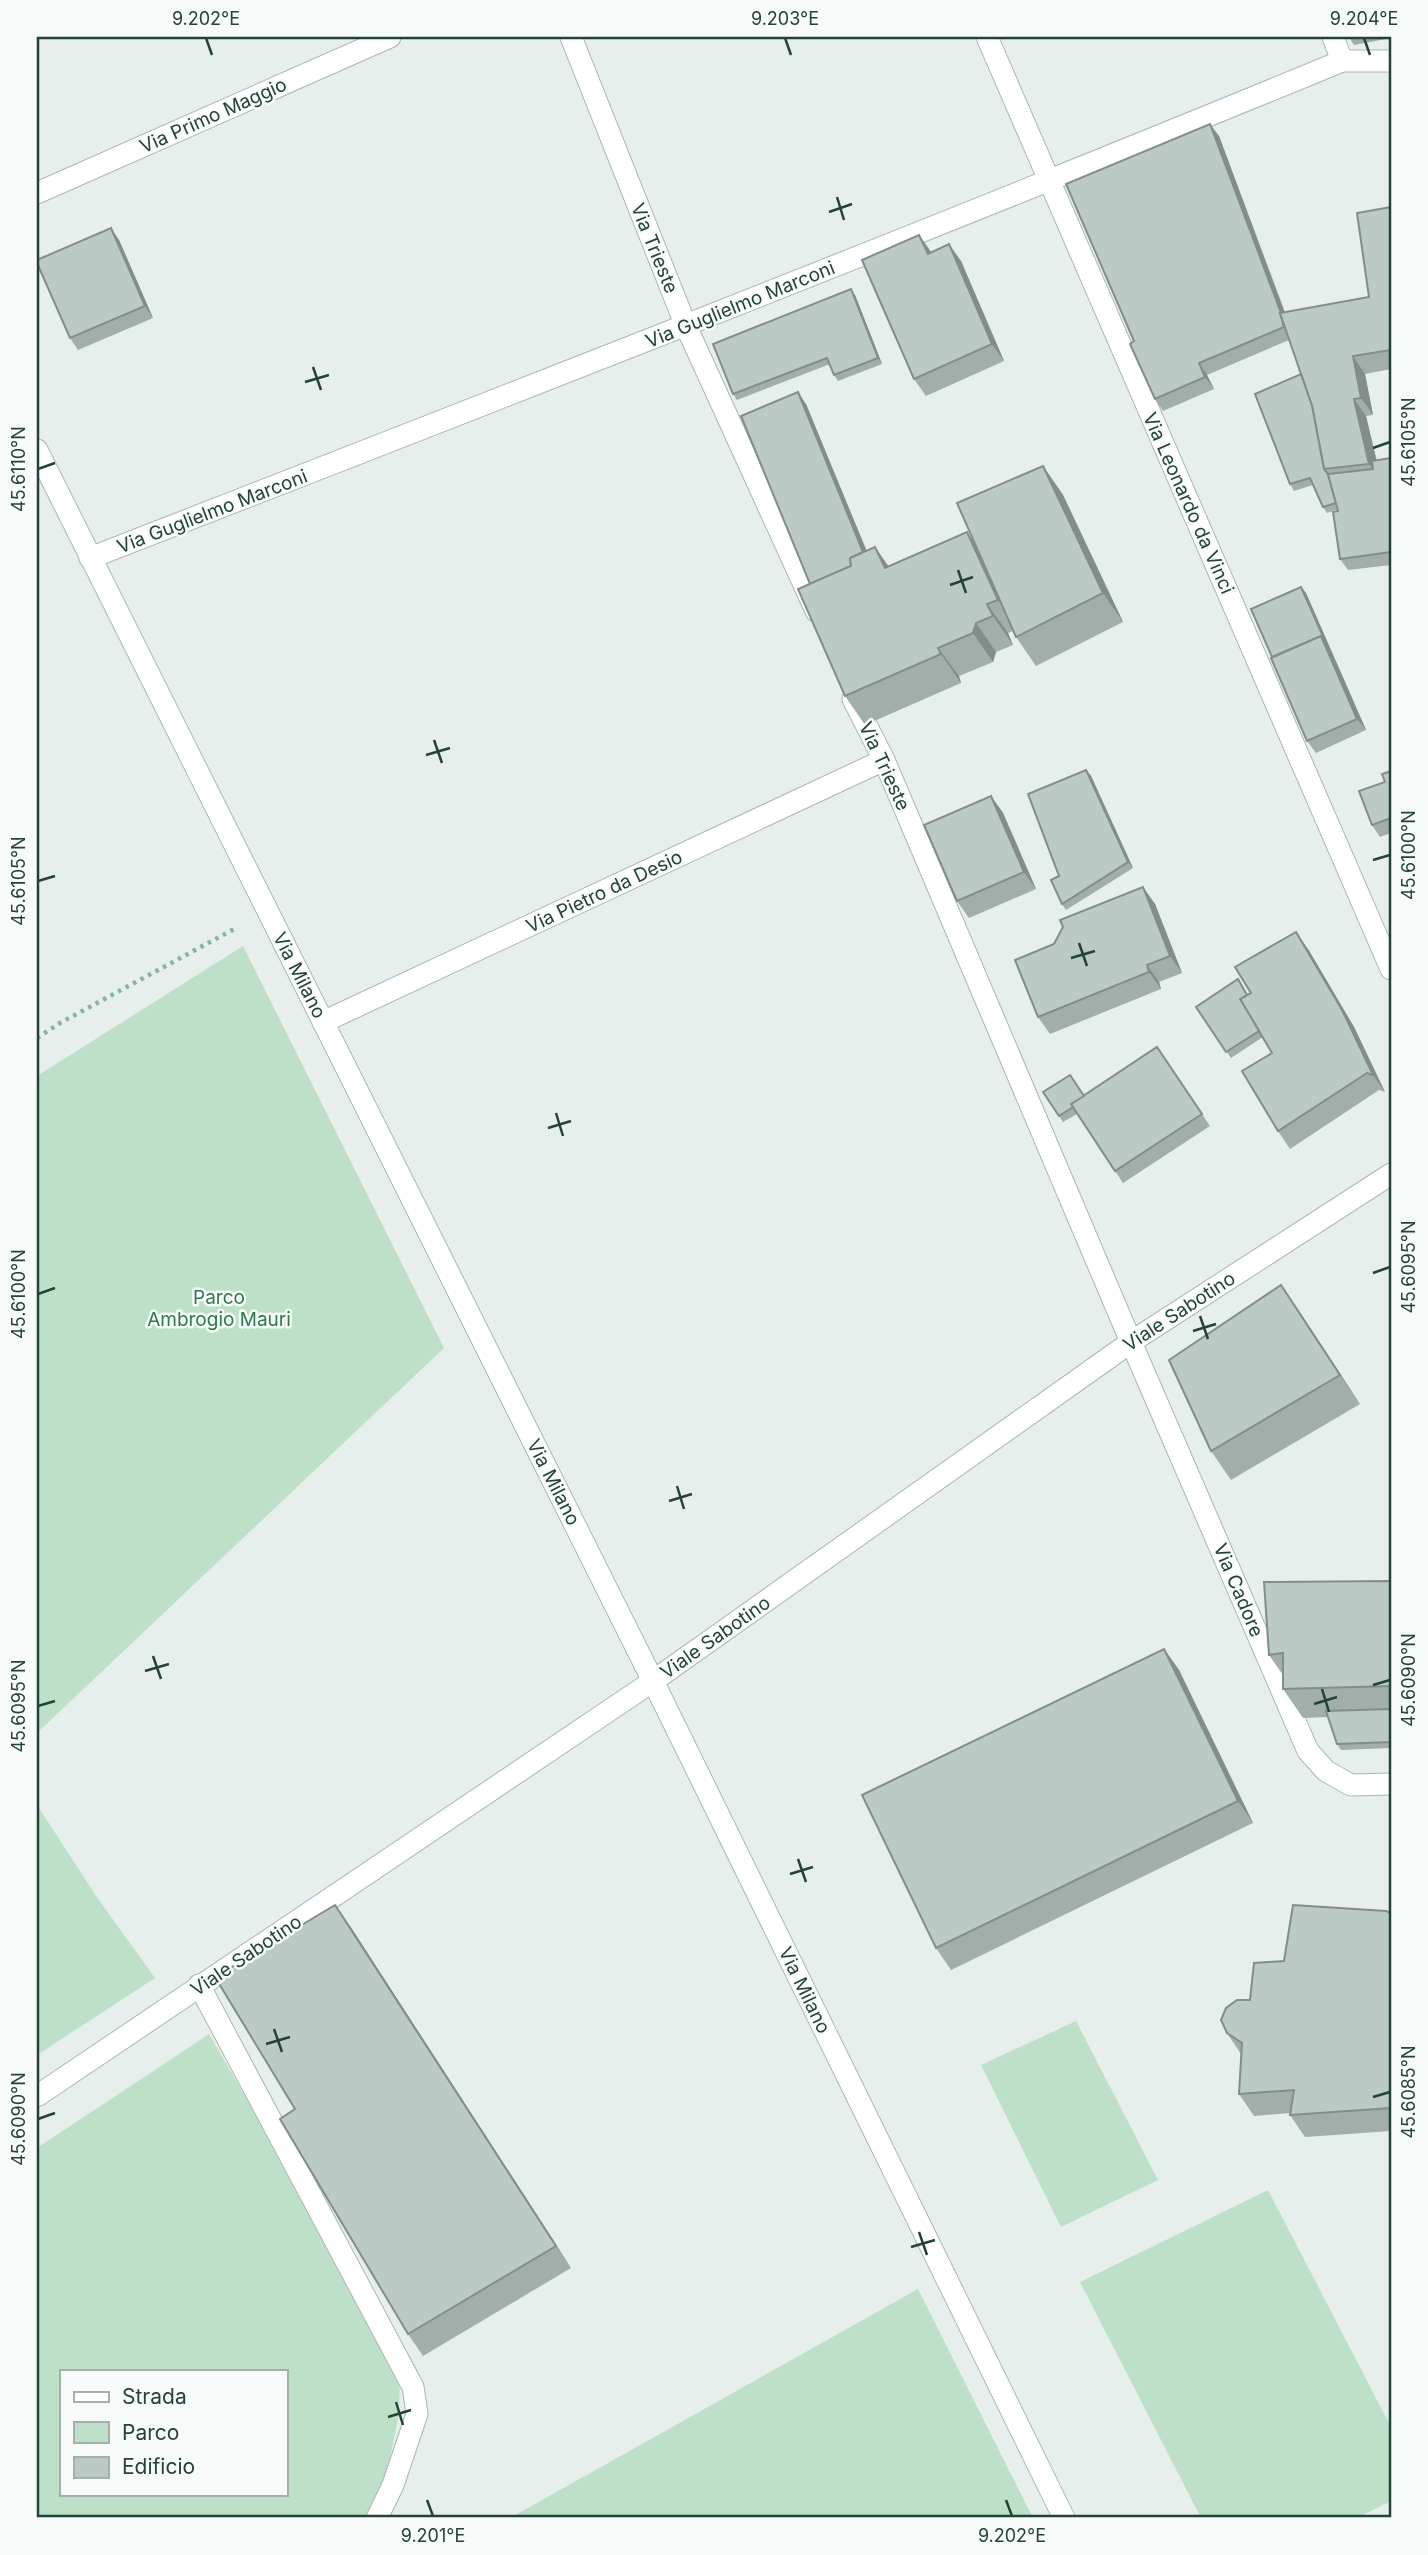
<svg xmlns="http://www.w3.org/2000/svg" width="1428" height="2555" font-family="Inter,sans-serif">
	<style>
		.green { fill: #bfe0c8; fill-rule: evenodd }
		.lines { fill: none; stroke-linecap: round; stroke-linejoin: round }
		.lane-casing { stroke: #a8b8b2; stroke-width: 23 }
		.street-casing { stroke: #a8b8b2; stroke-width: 23 }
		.secondary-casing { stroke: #a4bbb3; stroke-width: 23 }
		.path { stroke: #86b3a5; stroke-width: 4.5; stroke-dasharray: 3.5 5; stroke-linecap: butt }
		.lane { stroke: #fff; stroke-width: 21 }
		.street { stroke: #fff; stroke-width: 21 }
		.secondary { stroke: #fff; stroke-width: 21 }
		.wall { fill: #a1aea9 }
		.shaded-wall { fill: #838d89 }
		.building { fill: #bbcac4; stroke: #838d89; stroke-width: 2 }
		.ticks { fill: none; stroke: #24423a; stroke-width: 2.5 }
		.labels { text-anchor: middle; stroke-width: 5; stroke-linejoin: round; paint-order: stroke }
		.street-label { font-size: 19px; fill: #24423a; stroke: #f7fbf9 }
		.park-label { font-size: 19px; fill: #2d7a4b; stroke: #f7fbf9 }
		.neatline { fill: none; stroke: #24423a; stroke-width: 2.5 }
		.ticks-label { font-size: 18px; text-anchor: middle; fill: #24423a }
	</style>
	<rect width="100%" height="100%" fill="#e6efeb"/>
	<g class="green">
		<path d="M243 946 444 1348 37 1733V1076Z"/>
		<path d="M37 1805 96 1896 155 1978 37 2055Z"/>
		<path d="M1076 2021 1158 2180 1061 2227 981 2065Z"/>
		<path d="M209 2034 400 2363 399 2414 386 2479 372 2518H37V2148ZM61 2371H285V2494H61Z"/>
		<path d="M1268 2190 1391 2427V2501L1357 2518H1201L1080 2282Z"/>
		<path d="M918 2289 1033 2518H510Z"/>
	</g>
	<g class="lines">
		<defs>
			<path id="lane" d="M199 1985 413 2387 417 2414 393 2485 377 2518"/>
			<g id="street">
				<path d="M571 37 686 326 816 611"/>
				<path d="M987 37 1391 969"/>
				<path d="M1333 37 1342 61"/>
				<path d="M37 193 390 37"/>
				<path d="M90 558C509 395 927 232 1342 61H1391"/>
				<path d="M853 699 884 760 1131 1342 1308 1751 1326 1771 1351 1785 1391 1784"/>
				<path d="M323 1022 884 760"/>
				<path d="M653 1681 1131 1342 1391 1174"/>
			</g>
			<g id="secondary">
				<path d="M37 450 653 1681 1064 2518"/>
				<path d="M37 2096 653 1681"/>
			</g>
		</defs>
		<use href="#lane" class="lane-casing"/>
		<use href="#street" class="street-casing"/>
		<use href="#secondary" class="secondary-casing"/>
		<path class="path" d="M37 1038 60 1023 236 928"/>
		<use href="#lane" class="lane"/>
		<use href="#street" class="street"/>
		<use href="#secondary" class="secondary"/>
	</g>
	<g class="wall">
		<path d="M1349 37H1391V38L1354 45Z"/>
		<path d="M1219 136 1285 312 1369 297 1391 207V369L1365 374 1373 415 1366 416 1377 461 1391 458V565L1348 570 1340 559 1338 509 1327 513 1323 507 1313 485 1294 491 1290 484 1301 374 1289 340 1207 375 1214 389 1163 411 1155 399 1134 341Z"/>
		<path d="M919 235 931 252 961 261 1004 361 926 396 914 379Z"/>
		<path d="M119 240 153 318 78 350 70 338Z"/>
		<path d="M855 295 882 364 838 381 834 375 830 364 737 400 733 394Z"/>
		<path d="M806 404 866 551 875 547 889 567 975 544 1043 466 1063 495 1123 622 1036 666 1016 637 1013 631 1008 633 1013 645 996 652 993 662 959 676 961 683 865 725 845 696 810 584Z"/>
		<path d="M1301 587 1306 593 1366 730 1316 753 1307 741 1272 657Z"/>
		<path d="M1086 770 1091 776 1133 868 1066 910 1062 904 1059 876Z"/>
		<path d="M1391 771V833L1380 837 1372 825 1385 782Z"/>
		<path d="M991 796 1003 813 1036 889 969 918 957 901Z"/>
		<path d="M1155 904 1182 973 1159 982 1161 989 1050 1034 1038 1017Z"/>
		<path d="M1308 949 1354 1027 1385 1092 1379 1090 1290 1149 1278 1131 1272 1053 1263 1037 1231 1058 1196 1007 1242 985 1248 995Z"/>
		<path d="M1157 1047 1210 1126 1123 1183 1077 1114 1063 1122 1043 1092 1084 1096Z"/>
		<path d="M1281 1285 1360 1404 1231 1480 1211 1451Z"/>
		<path d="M1391 1581V1748L1341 1750 1337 1744 1328 1717 1303 1718 1283 1689V1675L1269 1655Z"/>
		<path d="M1164 1649 1179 1670 1253 1823 951 1970 936 1948Z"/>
		<path d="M1391 1913V2131L1305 2137 1290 2115V2113L1254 2116 1239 2094 1241 2054 1227 2033 1250 2000 1284 1961Z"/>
		<path d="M350 1926 571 2268 423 2356 408 2334 295 2109Z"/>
	</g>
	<g class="shaded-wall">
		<path d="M1210 124 1219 136 1294 338 1286 326Z"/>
		<path d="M111 228 119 240 153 318 145 306Z"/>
		<path d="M919 235 931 252 928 254Z"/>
		<path d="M949 244 961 261 1004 361 992 344Z"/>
		<path d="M851 289 855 295 882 364 878 358Z"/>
		<path d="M1353 356 1365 374 1373 415 1361 398Z"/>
		<path d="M1199 363 1207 375 1214 389 1205 377Z"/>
		<path d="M798 392 806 404 880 583 871 571Z"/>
		<path d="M1354 399 1366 416 1381 481 1369 464Z"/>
		<path d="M1043 466 1063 495 1123 622 1103 593Z"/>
		<path d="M967 532 987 561 1018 629 998 600Z"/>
		<path d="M875 547 895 576 885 568Z"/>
		<path d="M1301 587 1306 593 1366 730 1357 719 1321 636Z"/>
		<path d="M987 604 1008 633 1013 645 993 616Z"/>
		<path d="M976 623 996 652 993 662 973 633Z"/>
		<path d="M938 648 959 676 961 683 941 654Z"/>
		<path d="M1086 770 1091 776 1133 868 1128 862Z"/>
		<path d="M991 796 1003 813 1036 889 1024 872Z"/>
		<path d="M1143 887 1155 904 1182 973 1170 956Z"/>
		<path d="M1296 932 1308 949 1354 1027 1385 1092 1373 1075Z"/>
		<path d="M1147 965 1159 982 1161 989 1149 972Z"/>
		<path d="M1281 1285 1301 1314 1360 1404 1340 1375Z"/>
		<path d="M1164 1649 1179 1670 1253 1823 1238 1801Z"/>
		<path d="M335 1905 350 1926 571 2268 556 2246Z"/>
	</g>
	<g class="building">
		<path d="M1210 124 1281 313H1280L1284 327 1199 363 1205 377 1155 399 1130 344 1134 341 1066 184Z"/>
		<path d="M1391 207V350L1353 356 1361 398 1354 399 1369 464 1324 469 1312 406 1280 313 1369 297 1357 213Z"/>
		<path d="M111 228 145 306 70 338 37 263V260Z"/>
		<path d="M919 235 928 254 949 244 992 344 914 379 862 260Z"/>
		<path d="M851 289 878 358 834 375 827 358 733 394 713 344Z"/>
		<path d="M1301 374 1312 406 1324 469 1328 474 1336 503 1323 507 1310 478 1290 484 1255 394Z"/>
		<path d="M798 392 863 552 850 558 851 566 810 584 741 416Z"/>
		<path d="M1391 458V552L1340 559 1333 512 1338 511 1328 474 1373 469 1372 461Z"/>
		<path d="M1043 466 1103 593 1016 637 957 503Z"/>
		<path d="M967 532 998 600 987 604 993 616 976 623 973 633 938 648 941 654 845 696 798 589 851 566 850 558 875 547 885 568Z"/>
		<path d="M1301 587 1325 641 1321 636 1272 657 1251 609Z"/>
		<path d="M1321 636 1357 719 1307 741 1271 658Z"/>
		<path d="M1086 770 1128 862 1062 904 1051 880 1059 876 1028 794Z"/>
		<path d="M1391 771V818L1372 825 1359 791 1385 782 1382 774Z"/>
		<path d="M991 796 1024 872 957 901 924 825Z"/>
		<path d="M1143 887 1170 956 1147 965 1149 972 1038 1017 1015 960 1054 944 1063 927 1060 920Z"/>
		<path d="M1296 932 1342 1010 1373 1075 1367 1073 1278 1131 1242 1071 1272 1053 1240 999 1251 993 1235 967Z"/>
		<path d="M1238 979 1247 995 1240 999 1259 1031 1226 1052 1196 1007Z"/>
		<path d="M1157 1047 1202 1114 1115 1171 1071 1104Z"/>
		<path d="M1070 1075 1084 1096 1071 1104 1073 1107 1059 1116 1043 1092Z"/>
		<path d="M1281 1285 1340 1375 1211 1451 1169 1360Z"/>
		<path d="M1391 1581V1686L1283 1689V1653L1269 1655 1264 1582Z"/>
		<path d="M1164 1649 1238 1801 936 1948 862 1795Z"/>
		<path d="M1391 1709V1742L1337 1744 1326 1711Z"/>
		<path d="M335 1905 556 2246 408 2334 280 2119 295 2109 215 1977Z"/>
		<path d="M1293 1905 1386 1911 1391 1913V2108L1290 2115 1294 2090 1239 2094 1242 2043 1227 2033 1221 2020 1226 2008 1237 2000H1250L1254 1963 1284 1961Z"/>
	</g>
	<path class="ticks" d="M206 38 212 55M785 38 791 55M1364 38 1370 55M837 197 844 220M829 212 852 204M313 367 321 390M305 382 329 375M1373 448 1390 442M38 469 55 463M958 570 966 593M950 585 973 577M434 740 442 763M426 755 450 748M1373 860 1390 855M38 881 55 876M1079 943 1087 966M1071 958 1095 951M556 1113 563 1136M548 1128 571 1121M1373 1273 1390 1267M38 1294 55 1288M1200 1316 1208 1339M1193 1331 1216 1324M677 1486 684 1509M669 1501 692 1494M153 1656 161 1679M145 1671 169 1664M1373 1685 1390 1680M1322 1689 1329 1712M1314 1704 1337 1697M38 1706 55 1701M798 1859 806 1882M790 1874 813 1867M274 2029 282 2052M266 2044 290 2037M1373 2097 1390 2092M38 2119 55 2113M919 2232 927 2255M911 2247 935 2240M396 2402 403 2425M388 2417 411 2410M427 2500 433 2516M1006 2500 1012 2516"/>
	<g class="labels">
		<g class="street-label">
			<text transform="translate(213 115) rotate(-24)" y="7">Via Primo Maggio</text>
			<text transform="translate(655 248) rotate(68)" y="7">Via Trieste</text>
			<text transform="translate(740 304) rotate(-22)" y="7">Via Guglielmo Marconi</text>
			<text transform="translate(1189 503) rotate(66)" y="7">Via Leonardo da Vinci</text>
			<text transform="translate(212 511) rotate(-21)" y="7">Via Guglielmo Marconi</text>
			<text transform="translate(885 766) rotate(65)" y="7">Via Trieste</text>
			<text transform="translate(604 891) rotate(-25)" y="7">Via Pietro da Desio</text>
			<text transform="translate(300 975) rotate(63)" y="7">Via Milano</text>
			<text transform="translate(1179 1311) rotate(-33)" y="7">Viale Sabotino</text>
			<text transform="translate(554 1482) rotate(63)" y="7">Via Milano</text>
			<text transform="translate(1239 1590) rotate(67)" y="7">Via Cadore</text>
			<text transform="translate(715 1637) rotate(-35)" y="7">Viale Sabotino</text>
			<text transform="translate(246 1955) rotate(-34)" y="7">Viale Sabotino</text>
			<text transform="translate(805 1990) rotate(64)" y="7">Via Milano</text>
		</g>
		<g class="park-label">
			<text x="219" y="1304">Parco<tspan x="219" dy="22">Ambrogio Mauri</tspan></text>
		</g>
	</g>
	<rect width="1428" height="2555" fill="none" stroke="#f7fbf9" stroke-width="77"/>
	<rect x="60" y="2370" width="228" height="126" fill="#f7fbf9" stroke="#a3b1ad" stroke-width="2"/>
	<rect x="74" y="2392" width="35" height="10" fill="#ffffff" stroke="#a3b1ad" stroke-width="2"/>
	<text x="122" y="2404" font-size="21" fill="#24423a">Strada</text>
	<rect x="74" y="2422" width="35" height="21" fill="#bfe0c8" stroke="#a3b1ad" stroke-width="2"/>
	<text x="122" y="2440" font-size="21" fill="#24423a">Parco</text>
	<rect x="74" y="2457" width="35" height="21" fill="#bbcac4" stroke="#a3b1ad" stroke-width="2"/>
	<text x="122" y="2474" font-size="21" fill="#24423a">Edificio</text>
	<rect x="38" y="38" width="1352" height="2478" class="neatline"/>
	<g class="ticks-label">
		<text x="206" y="25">9.202°E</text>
		<text x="785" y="25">9.203°E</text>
		<text x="1364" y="25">9.204°E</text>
		<text transform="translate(1409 442) rotate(-90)" y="6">45.6105°N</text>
		<text transform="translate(19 469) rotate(-90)" y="6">45.6110°N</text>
		<text transform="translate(1409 855) rotate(-90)" y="6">45.6100°N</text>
		<text transform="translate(19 881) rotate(-90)" y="6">45.6105°N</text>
		<text transform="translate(1409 1267) rotate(-90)" y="6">45.6095°N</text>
		<text transform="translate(19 1294) rotate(-90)" y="6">45.6100°N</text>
		<text transform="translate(1409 1680) rotate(-90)" y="6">45.6090°N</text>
		<text transform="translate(19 1706) rotate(-90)" y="6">45.6095°N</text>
		<text transform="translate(1409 2092) rotate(-90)" y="6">45.6085°N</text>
		<text transform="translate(19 2119) rotate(-90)" y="6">45.6090°N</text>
		<text x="433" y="2542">9.201°E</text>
		<text x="1012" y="2542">9.202°E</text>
	</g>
</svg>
